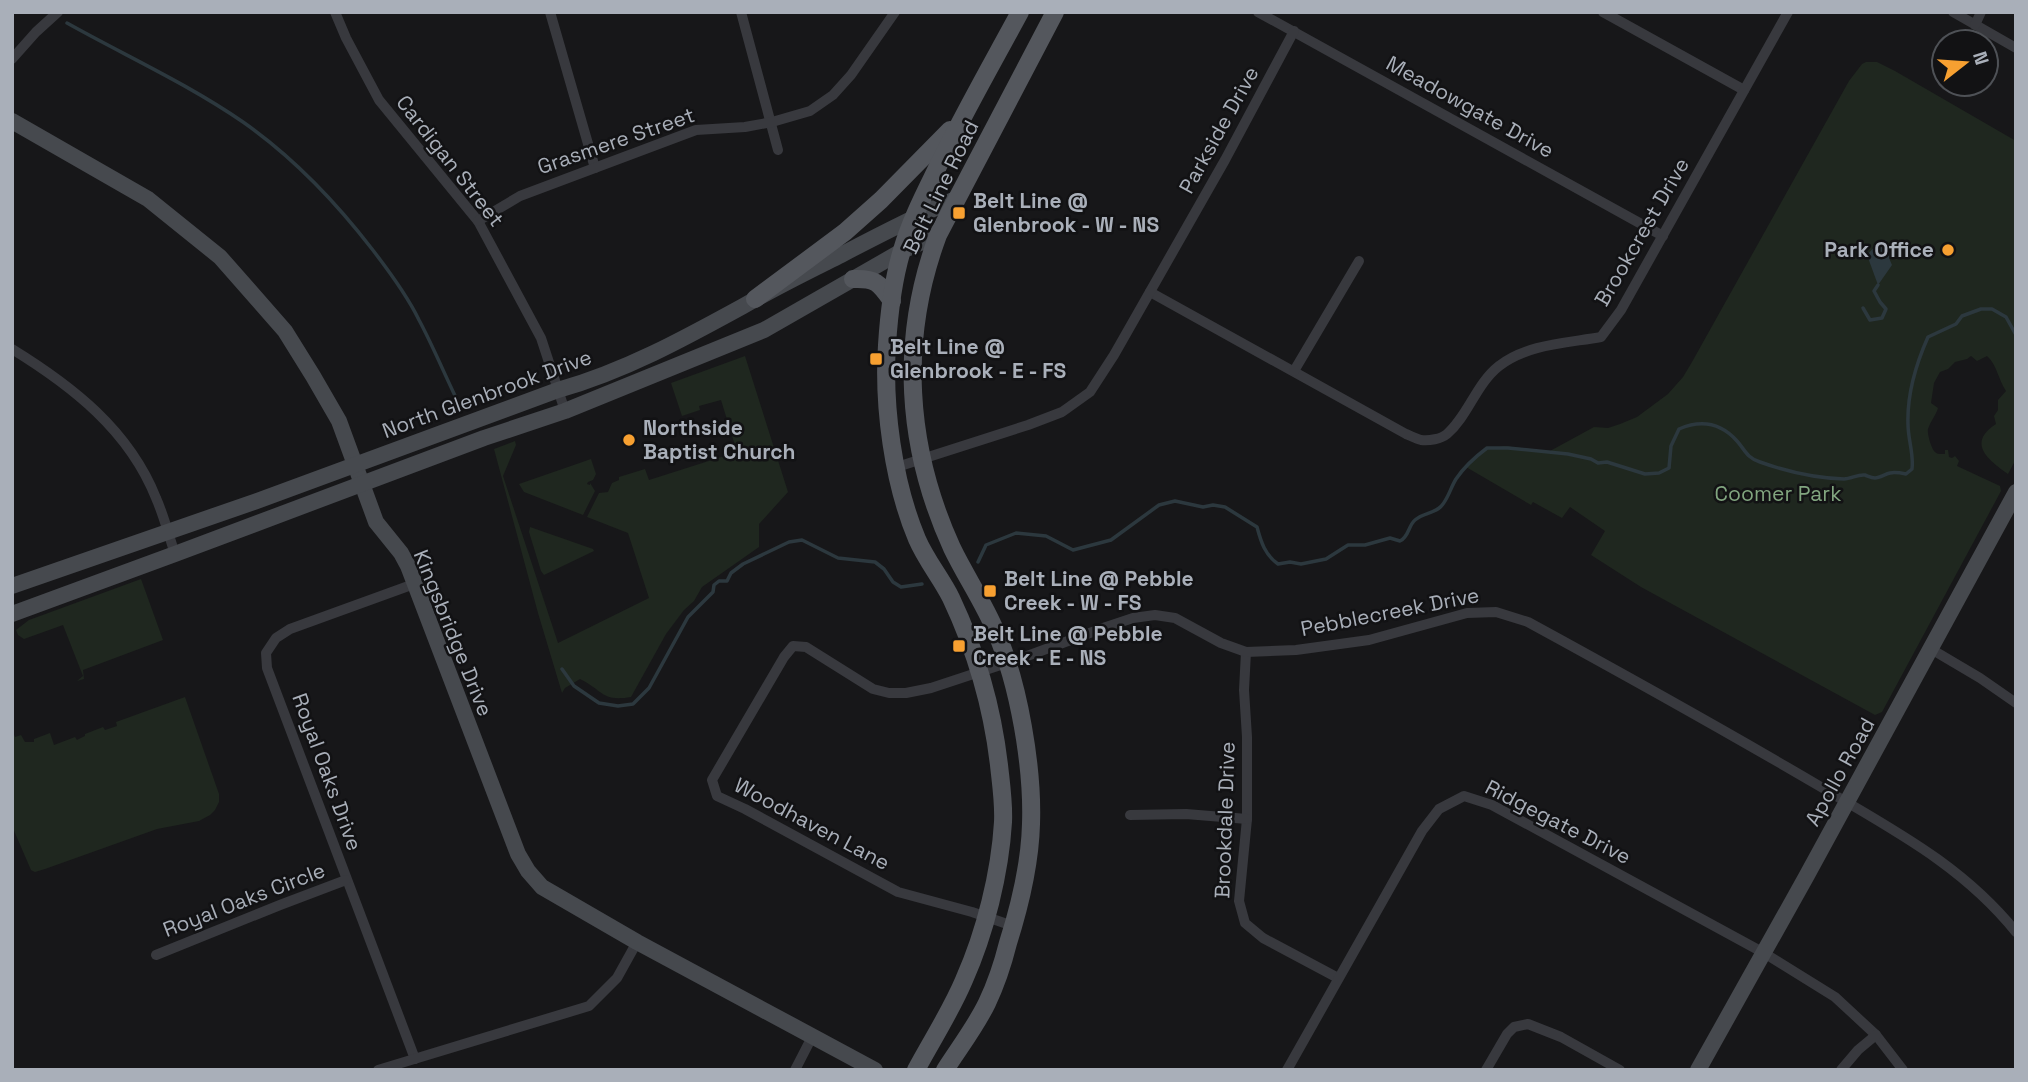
<svg xmlns="http://www.w3.org/2000/svg" width="2028" height="1082" font-family="'Space Grotesk',sans-serif">
	<style>
		.green { fill: #1f271f }
		.water { fill: #2c383e }
		.lines { fill: none; stroke-linecap: round; stroke-linejoin: round }
		.stream { stroke: #2c383e; stroke-width: 3.5 }
		.street { stroke: #38393e; stroke-width: 10 }
		.secondary { stroke: #46494e; stroke-width: 16 }
		.primary { stroke: #54575d; stroke-width: 18 }
		.poi-dot { fill: #f7a031; stroke: #121214; stroke-width: 2.5 }
		.labels { text-anchor: middle; stroke-width: 5; stroke-linejoin: round; paint-order: stroke }
		.street-label { font-size: 21px; fill: #a9afb9; stroke: #121214 }
		.poi-label { font-size: 21px; font-weight: bold; fill: #a9afb9; stroke: #121214; text-anchor: start }
		.park-label { font-size: 21px; fill: #81a57f; stroke: #121214 }
	</style>
	<rect width="100%" height="100%" fill="#171719"/>
	<g class="green">
		<path d="M1866 62H1877L1895 71 2016 141V459L2008 474C1987 459 1967 443 1996 424L1994 416 1998 410V400L2006 391C1998 379 1997 365 1987 356L1977 361 1971 356 1967 359 1955 362 1948 369 1940 372 1934 383 1931 403 1938 408C1936 415 1930 422 1928 429 1927 434 1931 447 1934 451 1937 455 1941 454 1945 454V450H1948L1949 457 1952 458 1955 456 1959 461 1957 466 2000 486 2001 491 1882 712 1875 715 1641 587 1591 555 1605 531 1570 507 1562 518 1533 502 1531 505 1466 467 1487 449 1496 448 1504 446 1550 451 1594 427 1608 428 1620 424 1637 417 1668 394 1683 377 1692 362 1849 81 1862 64Z"/>
		<path d="M745 356 788 492 759 524V547L702 587 694 601 684 610 666 634 631 697C601 702 603 690 580 679L565 688 562 693 538 613 494 449 515 441 516 445 503 476 558 643 649 598 628 533 587 517 599 493 608 492 612 483 619 480V477L645 469 649 480 737 452 721 400 699 406 700 410 682 416 671 383Z"/>
		<path d="M591 459 596 474 593 480 588 482 587 484 590 485V483L595 491 583 515 524 492 519 484Z"/>
		<path d="M530 527 593 549 594 551 544 575 541 571 529 532Z"/>
		<path d="M141 579 163 640 83 670 84 679 77 681 83 676 63 625 24 639 18 635 16 630 29 620Z"/>
		<path d="M185 697 219 794V802L215 810 210 815 199 821 157 829 45 869 35 872 31 870 12 826V730L15 737 21 735 25 742H34V739L50 733 54 745 75 737 77 740 85 736V734L103 727 105 730 117 726 116 722Z"/>
	</g>
	<path class="water" d="M1886 240 1893 255 1889 258 1892 265 1878 285 1867 255 1878 243Z"/>
	<g class="lines">
		<g class="stream">
			<path d="M67 23C126 56 188 84 243 122 293 157 335 201 372 249 389 271 407 295 419 320 434 348 446 378 460 406"/>
			<path d="M1863 308 1870 320 1882 318 1886 309 1880 302 1874 291 1878 285"/>
			<path d="M978 562 986 545 1016 533 1046 536 1073 550 1111 540 1159 505 1175 501 1203 507 1213 505 1225 507 1257 527C1261 542 1265 555 1278 564L1290 562 1301 564 1326 559 1348 545H1365L1390 538 1400 541C1409 537 1408 526 1415 520 1424 512 1436 514 1443 504 1449 496 1451 487 1456 479 1464 467 1475 457 1487 448H1508L1568 454 1591 459 1598 463 1607 462 1645 474 1659 473 1669 468 1671 446 1679 429C1700 420 1720 422 1737 441 1745 450 1747 458 1760 462 1788 472 1814 478 1844 479 1851 479 1858 474 1865 475 1868 476 1871 478 1875 478 1880 478 1885 474 1890 473 1895 472 1901 473 1906 474L1912 469C1914 454 1908 440 1908 424 1907 394 1916 364 1928 337L1956 324 1962 316 1981 309H1992L2006 317 2016 335"/>
			<path d="M562 669 574 686 599 703 618 706 633 704 649 688 688 617 713 592 714 585 719 581H727L731 573 743 564 789 542 802 540 838 558 875 562 884 569 893 582 901 587 922 584"/>
		</g>
		<g class="street">
			<path d="M335 12 346 38 379 100 478 221 541 338 565 411"/>
			<path d="M550 12 595 168"/>
			<path d="M741 12 778 150"/>
			<path d="M1258 12 1663 236"/>
			<path d="M1603 12 1744 90"/>
			<path d="M1953 12 2016 48"/>
			<path d="M1975 25 1981 12"/>
			<path d="M12 59 36 32 58 12"/>
			<path d="M478 221 520 196 696 130 745 127 772 122 810 111 833 95 851 75 895 12"/>
			<path d="M1150 292 1406 434C1411 436 1417 439 1421 440 1429 441 1441 439 1447 434 1468 416 1476 384 1499 366 1527 344 1568 343 1601 337L1621 310 1788 12"/>
			<path d="M12 349C72 386 129 430 156 498 164 516 169 536 175 554"/>
			<path d="M1294 371 1359 261"/>
			<path d="M897 467 1028 425 1062 412 1090 392 1114 355 1225 160 1294 31"/>
			<path d="M414 584 290 629 276 638 266 653 267 668 415 1059"/>
			<path d="M1931 649 1980 678 2016 703"/>
			<path d="M1246 652 1244 690 1247 737V819L1239 901 1245 923 1263 938 1338 978"/>
			<path d="M1130 815 1186 814 1247 819"/>
			<path d="M1013 926 972 912 898 892 745 809 717 796 712 780 784 657 793 646 806 647 873 689 889 693H906L931 688 1019 659 1106 627 1133 618 1155 615 1175 618 1221 643 1246 652 1296 650 1369 640 1467 613 1496 612 1528 622C1627 676 1724 730 1821 787 1893 830 1962 865 2016 932"/>
			<path d="M156 955 280 905 346 880"/>
			<path d="M378 1070 589 1006 617 978 637 942"/>
			<path d="M795 1070 812 1037"/>
			<path d="M1287 1070 1422 831 1439 809 1464 796 1492 805 1764 953 1835 997 1876 1035 1903 1070"/>
			<path d="M1486 1070 1507 1034 1514 1027 1528 1024 1561 1037 1620 1070"/>
			<path d="M1841 1070 1858 1050 1876 1035"/>
		</g>
		<g class="secondary">
			<path d="M12 121 148 199 220 257 285 331 313 376 339 421 376 522 401 553 408 566 518 854 528 871 542 887 637 942 875 1070"/>
			<path d="M12 586 257 501 558 390C629 370 692 334 756 299 784 283 813 269 841 255 879 235 917 215 956 199"/>
			<path d="M12 614 175 554 484 438 565 411 764 330 902 251 938 235"/>
			<path d="M1698 1070 1806 877 2016 492"/>
		</g>
		<g class="primary">
			<path d="M853 279C876 278 879 283 892 301"/>
			<path d="M755 299 845 232 881 200 950 130"/>
			<path d="M916 1070C932 1040 951 1011 964 980 985 933 1000 873 1003 822 1004 803 1001 784 999 765 992 705 977 653 951 598 941 578 926 560 917 539 893 482 883 406 887 345 889 313 893 280 902 250 911 219 926 191 940 162 965 111 993 62 1020 12"/>
			<path d="M945 1070C959 1048 976 1026 987 1003 996 984 1003 963 1008 943 1020 905 1030 864 1031 824 1033 768 1019 684 996 632 984 603 966 577 952 548 906 447 899 340 938 235L1055 12"/>
		</g>
	</g>
	<g class="poi-dot">
		<rect x="952" y="206" width="14" height="14" rx="3.5"/>
		<circle cx="1948" cy="250" r="7"/>
		<rect x="869" y="352" width="14" height="14" rx="3.5"/>
		<circle cx="629" cy="440" r="7"/>
		<rect x="983" y="584" width="14" height="14" rx="3.5"/>
		<rect x="952" y="639" width="14" height="14" rx="3.5"/>
	</g>
	<g class="labels">
		<g class="street-label">
			<text transform="translate(1470 107) rotate(29)" y="7">Meadowgate Drive</text>
			<text transform="translate(1219 130) rotate(-61)" y="7">Parkside Drive</text>
			<text transform="translate(616 141) rotate(-19)" y="7">Grasmere Street</text>
			<text transform="translate(450 161) rotate(52)" y="7">Cardigan Street</text>
			<text transform="translate(941 187) rotate(-64)" y="7">Belt Line Road</text>
			<text transform="translate(1642 232) rotate(-60)" y="7">Brookcrest Drive</text>
			<text transform="translate(487 394) rotate(-20)" y="7">North Glenbrook Drive</text>
			<text transform="translate(1390 612) rotate(-11)" y="7">Pebblecreek Drive</text>
			<text transform="translate(453 633) rotate(68)" y="7">Kingsbridge Drive</text>
			<text transform="translate(327 772) rotate(70)" y="7">Royal Oaks Drive</text>
			<text transform="translate(1840 772) rotate(-61)" y="7">Apollo Road</text>
			<text transform="translate(1225 820) rotate(-88)" y="7">Brookdale Drive</text>
			<text transform="translate(1558 822) rotate(27)" y="7">Ridgegate Drive</text>
			<text transform="translate(812 824) rotate(28)" y="7">Woodhaven Lane</text>
			<text transform="translate(244 900) rotate(-21)" y="7">Royal Oaks Circle</text>
		</g>
		<g class="poi-label">
			<text x="973" y="208">Belt Line @<tspan x="973" dy="24">Glenbrook - W - NS</tspan></text>
			<text x="1934" y="257" text-anchor="end">Park Office</text>
			<text x="890" y="354">Belt Line @<tspan x="890" dy="24">Glenbrook - E - FS</tspan></text>
			<text x="643" y="435">Northside<tspan x="643" dy="24">Baptist Church</tspan></text>
			<text x="1004" y="586">Belt Line @ Pebble<tspan x="1004" dy="24">Creek - W - FS</tspan></text>
			<text x="973" y="641">Belt Line @ Pebble<tspan x="973" dy="24">Creek - E - NS</tspan></text>
		</g>
		<g class="park-label">
			<text x="1778" y="501">Coomer Park</text>
		</g>
	</g>
	<rect width="2028" height="1082" fill="none" stroke="#a9afb9" stroke-width="28"/>
	<g transform="translate(1965 63) rotate(73)"><circle r="33" fill="#121214" stroke="#4e5156" stroke-width="2"/>
	<path d="M0-5L12 26L0 18L-12 26Z" fill="#f7a031"/>
	<text y="-10" font-size="19" font-weight="bold" text-anchor="middle" fill="#a9afb9">N</text>
	</g>
</svg>
